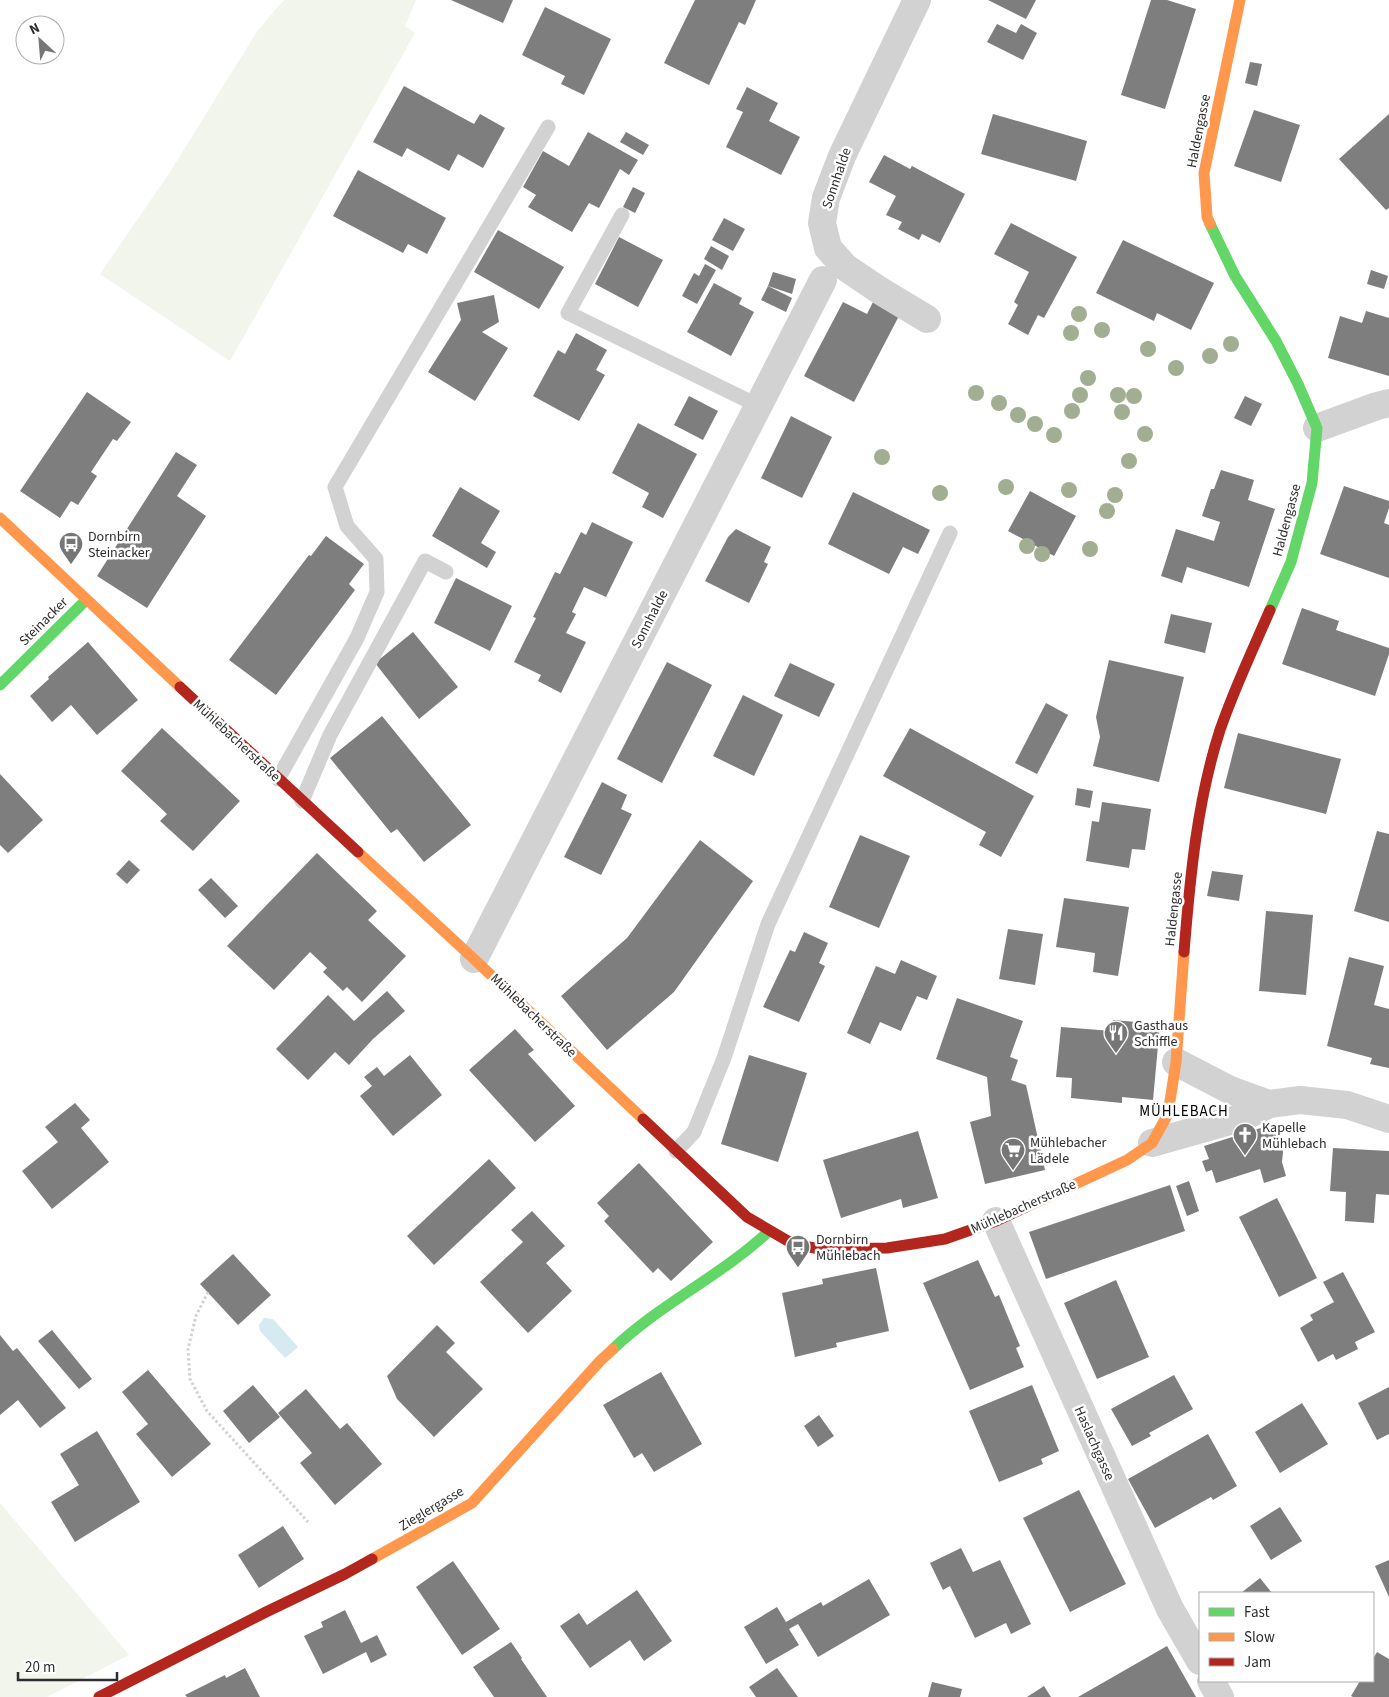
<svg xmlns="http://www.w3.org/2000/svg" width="1389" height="1697" font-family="'Source Sans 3',sans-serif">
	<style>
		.green { fill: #f1f5eb }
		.water { fill: #d6eaf2 }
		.building { fill: #7e7e7e }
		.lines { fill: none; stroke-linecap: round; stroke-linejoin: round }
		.path { stroke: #d2d2d2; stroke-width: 3; stroke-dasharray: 2.5 2.5; stroke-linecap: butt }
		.lane { stroke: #d2d2d2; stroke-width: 15 }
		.street { stroke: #d2d2d2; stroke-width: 28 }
		.fast { stroke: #63d668; stroke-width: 11 }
		.slow { stroke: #ff974d; stroke-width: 11 }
		.jam { stroke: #b3261e; stroke-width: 11 }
		.tree { fill: #a2ae92 }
		.labels { text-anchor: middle; stroke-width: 5; stroke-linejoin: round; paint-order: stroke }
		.street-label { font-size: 14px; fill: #2d2d2d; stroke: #fff }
		.poi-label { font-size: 14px; fill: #2d2d2d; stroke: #fff; text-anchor: start }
		.neighbourhood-label { font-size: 15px; letter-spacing: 1px; fill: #000; stroke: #fff }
	</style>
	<rect width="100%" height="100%" fill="#fff"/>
	<g class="green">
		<path d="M284 0H416L405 26 415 33 230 361 100 274 170 172 258 30Z"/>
		<path d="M0 1503 129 1655 47 1697H0Z"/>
	</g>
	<path class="water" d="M264 1318 273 1319 298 1347 285 1358 260 1331 259 1325Z"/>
	<g class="building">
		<path d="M451 0H513L503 23Z"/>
		<path d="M695 0H756L745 25 739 22 709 85 664 63Z"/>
		<path d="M988 0H1036L1026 19Z"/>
		<path d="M1151 0H1167L1196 9 1165 109 1121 95Z"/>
		<path d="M545 7 611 39 584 95 561 84 565 76 522 55Z"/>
		<path d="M997 24 1016 33 1021 24 1037 33 1023 60 987 42Z"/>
		<path d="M1250 62 1262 64 1257 86 1245 83Z"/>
		<path d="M404 86 474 124 480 114 505 128 483 168 458 154 449 171 407 148 402 157 373 142Z"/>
		<path d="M747 87 778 103 769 121 800 137 781 175 726 147 743 112 736 109Z"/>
		<path d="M1254 110 1300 125 1281 182 1234 166Z"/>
		<path d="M993 114 1087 141 1076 181 981 154Z"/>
		<path d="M1389 114V208L1386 210 1339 159Z"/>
		<path d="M588 132 638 160 629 175 620 169 599 208 589 203 572 232 528 207 536 195 523 187 543 151 569 166Z"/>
		<path d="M626 132 649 145 643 155 620 142Z"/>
		<path d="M884 155 910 169 912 166 965 194 940 243 922 234 919 240 898 229 902 222 886 215 896 196 869 182Z"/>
		<path d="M358 170 446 218 427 254 408 244 403 253 333 216Z"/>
		<path d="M633 187 645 193 635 213 623 207Z"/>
		<path d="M724 218 745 229 733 251 712 240Z"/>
		<path d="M1011 223 1077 257 1044 318 1038 315 1028 335 1008 324 1018 305 1014 302 1029 272 994 254Z"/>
		<path d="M498 230 564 267 539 309 474 272Z"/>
		<path d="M619 237 663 260 638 307 595 284Z"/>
		<path d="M1123 240 1214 283 1191 330 1157 313 1154 321 1096 293Z"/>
		<path d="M711 246 729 256 722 270 704 259Z"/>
		<path d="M705 264 716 270 697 304 682 296 694 273 699 276Z"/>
		<path d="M1371 270 1388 276 1384 289 1367 284Z"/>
		<path d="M773 272 796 279 792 294 768 286Z"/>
		<path d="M714 283 742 298 739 304 754 312 731 356 687 332Z"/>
		<path d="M768 286 792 298 786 312 761 300Z"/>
		<path d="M494 295 499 322 482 332 508 348 475 401 428 372 461 320 457 303Z"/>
		<path d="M874 300 900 314 854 402 804 376 843 302 867 314Z"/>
		<path d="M1366 311 1389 318V376L1328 358 1340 316 1362 323Z"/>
		<path d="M576 333 607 350 596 370 605 375 579 421 533 396 558 350 565 354Z"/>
		<path d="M87 392 131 422 117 441 113 439 91 472 97 476 78 505 71 501 60 518 20 491Z"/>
		<path d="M689 396 718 411 703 440 674 425Z"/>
		<path d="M1245 396 1262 404 1251 426 1234 418Z"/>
		<path d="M791 416 832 437 802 498 761 478Z"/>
		<path d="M638 423 697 454 663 518 642 507 649 493 612 473Z"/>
		<path d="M176 452 197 465 177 496 206 516 147 608 97 576Z"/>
		<path d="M1221 470 1254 480 1248 500 1275 509 1249 587 1187 567 1182 583 1161 576 1176 529 1214 541 1220 522 1202 516 1211 489H1214Z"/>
		<path d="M1344 486 1389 501V508L1384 523 1389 525V578L1320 554Z"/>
		<path d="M460 487 500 511 481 543 496 552 487 568 432 536Z"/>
		<path d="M1030 491 1076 516 1054 556 1008 531Z"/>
		<path d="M853 492 930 530 918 554 903 547 889 574 828 544Z"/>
		<path d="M592 522 633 542 606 597 584 587 572 612 576 614 566 633 586 642 561 693 538 681 541 675 514 662 536 618 533 617 555 572 560 574 581 532 586 535Z"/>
		<path d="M736 529 771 547 764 562 768 564 749 603 705 581 728 537Z"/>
		<path d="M326 536 364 564 349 584 355 590 276 695 229 660 309 555 311 556Z"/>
		<path d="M456 578 512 606 490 651 434 623Z"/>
		<path d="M1302 608 1339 621 1336 630 1389 648V654L1375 696 1282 664Z"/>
		<path d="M1171 614 1212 623 1205 653 1164 643Z"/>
		<path d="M413 632 458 687 419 719 375 663Z"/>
		<path d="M88 642 138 700 97 735 71 705 52 722 30 696 49 679 48 677Z"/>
		<path d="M1109 660 1184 677 1159 782 1093 766 1100 737 1096 717Z"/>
		<path d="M667 662 712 685 662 783 617 759Z"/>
		<path d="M790 663 835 684 819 717 774 696Z"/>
		<path d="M743 695 783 715 754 776 713 756Z"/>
		<path d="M1046 703 1068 715 1037 774 1015 763Z"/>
		<path d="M382 716 471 825 424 862 397 829 391 833 330 758Z"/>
		<path d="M162 728 240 801 193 851 160 821 167 814 121 771Z"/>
		<path d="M910 728 1034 796 1001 857 979 845 986 832 883 776Z"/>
		<path d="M1238 733 1341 759 1326 814 1224 788Z"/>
		<path d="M0 774 43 820 8 853 0 845Z"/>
		<path d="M602 782 627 795 621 809 632 814 601 875 564 857Z"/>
		<path d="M1077 788 1093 791 1090 808 1075 805Z"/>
		<path d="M1102 802 1151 809 1145 850 1132 849 1129 868 1086 861 1092 821 1099 822Z"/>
		<path d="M1377 831 1389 834V922L1354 911Z"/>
		<path d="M860 835 910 856 879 928 829 907Z"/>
		<path d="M700 840 753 881 674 992 607 1050 561 996 627 938Z"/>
		<path d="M317 853 377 911 368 920 406 956 362 1002 347 987 343 991 323 972 327 968 310 952 274 990 227 946Z"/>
		<path d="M129 860 140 870 127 884 116 874Z"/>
		<path d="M1212 871 1243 875 1239 901 1207 896Z"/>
		<path d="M211 878 238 906 225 918 198 890Z"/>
		<path d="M1064 898 1129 907 1118 976 1093 972 1095 953 1056 947Z"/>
		<path d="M1266 911 1313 915 1306 995 1259 991Z"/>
		<path d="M1008 929 1043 934 1035 985 999 979Z"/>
		<path d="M804 932 828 943 819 963 825 966 799 1022 763 1007 790 950 795 952Z"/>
		<path d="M1349 957 1384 966 1374 1005 1389 1009V1068L1370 1064 1372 1058 1327 1046Z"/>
		<path d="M901 960 937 976 927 1000 917 996 901 1031 880 1022 870 1044 847 1033 876 966 895 974Z"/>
		<path d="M387 991 405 1011 373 1039 349 1065 335 1052 308 1080 276 1049 328 995 354 1021Z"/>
		<path d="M957 998 1023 1021 1010 1057 1018 1060 1011 1080 1026 1085 1045 1170 985 1184 970 1122 991 1116 987 1077 936 1059Z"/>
		<path d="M1113 1020 1160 1024 1153 1100 1122 1097V1103L1071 1098 1072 1078 1056 1077 1061 1027 1112 1031Z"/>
		<path d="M515 1029 534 1050 528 1054 575 1106 535 1142 469 1070Z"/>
		<path d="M410 1055 442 1095 393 1136 360 1096 372 1086 364 1077 377 1067 384 1076Z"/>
		<path d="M749 1055 807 1073 778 1162 721 1144Z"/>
		<path d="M75 1103 90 1120 81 1128 109 1162 52 1209 22 1171 58 1142 45 1127Z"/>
		<path d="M1270 1125 1277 1133 1282 1142 1283 1152 1282 1162 1286 1176 1264 1183 1260 1169 1216 1183 1212 1170 1206 1172 1202 1161 1209 1159 1204 1146Z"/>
		<path d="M918 1131 938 1198 903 1208 901 1199 841 1218 823 1160Z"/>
		<path d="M1333 1148 1389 1151V1195L1376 1194 1374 1223 1345 1221 1346 1192 1330 1191Z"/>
		<path d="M489 1159 516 1188 434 1265 407 1236Z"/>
		<path d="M639 1163 713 1242 671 1281 658 1268 653 1273 604 1221 609 1216 597 1203Z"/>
		<path d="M1189 1181 1199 1211 1187 1216 1176 1186Z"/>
		<path d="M1170 1185 1185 1231 1046 1279 1029 1232Z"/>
		<path d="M1277 1198 1317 1278 1279 1297 1239 1217Z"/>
		<path d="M532 1211 565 1246 546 1263 572 1291 528 1333 480 1282 523 1242 511 1230Z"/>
		<path d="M233 1254 271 1295 238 1325 200 1284Z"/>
		<path d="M978 1260 995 1297 999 1295 1020 1346 1016 1348 1024 1367 970 1390 923 1283Z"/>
		<path d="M876 1268 889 1331 836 1343 837 1347 795 1357 782 1293 823 1284 822 1279Z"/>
		<path d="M1343 1272 1375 1332 1355 1342 1358 1349 1336 1360 1333 1354 1318 1362 1300 1328 1313 1320 1310 1315 1334 1302 1323 1282Z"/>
		<path d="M1116 1280 1149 1357 1097 1379 1064 1303Z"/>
		<path d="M437 1325 455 1343 446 1352 483 1389 434 1437 397 1399 387 1376Z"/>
		<path d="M52 1330 92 1379 79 1389 38 1341Z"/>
		<path d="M0 1335 13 1351 17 1348 66 1408 40 1428 18 1400 0 1415Z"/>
		<path d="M148 1370 211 1444 172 1477 136 1434 148 1424 122 1392Z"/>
		<path d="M661 1372 702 1444 654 1472 642 1453 634 1458 603 1405Z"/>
		<path d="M1174 1375 1193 1409 1149 1433 1151 1436 1132 1446 1111 1409Z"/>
		<path d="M253 1385 280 1417 249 1443 223 1411Z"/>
		<path d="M1032 1385 1059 1451 1041 1459 1043 1464 999 1482 969 1411Z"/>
		<path d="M1389 1387V1434L1377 1440 1358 1403Z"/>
		<path d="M306 1389 340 1429 347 1423 382 1464 335 1505 300 1463 312 1453 278 1413Z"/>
		<path d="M1302 1403 1328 1444 1280 1473 1255 1432Z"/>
		<path d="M819 1415 834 1436 818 1447 804 1426Z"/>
		<path d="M97 1431 140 1502 75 1542 51 1502 79 1485 60 1454Z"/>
		<path d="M1208 1434 1237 1486 1213 1500 1211 1497 1155 1528 1128 1479Z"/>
		<path d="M1079 1490 1126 1584 1070 1612 1023 1518Z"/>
		<path d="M1280 1507 1302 1541 1271 1560 1250 1526Z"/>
		<path d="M283 1526 304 1559 259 1588 238 1555Z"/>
		<path d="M961 1548 973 1572 1000 1560 1031 1624 1011 1634 1006 1623 975 1638 950 1586 943 1590 930 1563Z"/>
		<path d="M1389 1560V1597L1375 1566Z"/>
		<path d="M453 1561 500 1629 462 1655 416 1587Z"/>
		<path d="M1260 1578 1272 1593H1241Z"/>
		<path d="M869 1579 890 1615 818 1657 798 1624 789 1629 799 1645 766 1664 744 1627 777 1607 786 1622 821 1602 823 1606Z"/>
		<path d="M637 1590 672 1641 644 1661 630 1640 590 1668 560 1626 579 1613 587 1625Z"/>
		<path d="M345 1610 361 1643 377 1635 387 1655 371 1663 366 1652 323 1674 304 1636 323 1627 321 1622Z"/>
		<path d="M511 1642 522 1658 521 1659 547 1697H494L473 1667Z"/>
		<path d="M1167 1646 1196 1697H1078Z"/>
		<path d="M1377 1652 1389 1659V1697H1353L1351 1696 1360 1681H1373V1659Z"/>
		<path d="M245 1668 260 1697H187L185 1695 225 1675 226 1678Z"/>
		<path d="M777 1668 798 1697H756L749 1687Z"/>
		<path d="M932 1682 962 1689 960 1697H928Z"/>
		<path d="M1044 1686 1051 1697H1027Z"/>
	</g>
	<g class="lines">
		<path class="path" d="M208 1292 196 1316 188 1349 190 1379 207 1411 308 1522"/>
		<g class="lane">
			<path d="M622 215 568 313 759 406"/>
			<path d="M278 779 357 638 377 592 376 559 347 526 335 487 548 127"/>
			<path d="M302 801 330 735 425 561 446 572"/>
			<path d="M676 1151 694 1132 724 1058 768 924 950 533"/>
		</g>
		<g class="street">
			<path d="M917 0 842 156 826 198 822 223 828 248 845 267 879 290 927 319"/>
			<path d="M1317 428 1377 406 1389 403"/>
			<path d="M474 959 823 280"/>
			<path d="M1176 1062 1230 1090 1269 1104"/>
			<path d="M1152 1143 1244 1117 1269 1104 1300 1100 1347 1105 1389 1119"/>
			<path d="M996 1221 1170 1609 1200 1661"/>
			<path d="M1211 1681 1220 1697"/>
		</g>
		<g class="fast">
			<path d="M1210 224 1235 276 1276 341 1298 384 1317 428 1312 483 1291 562 1270 610"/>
			<path d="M0 685 86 600"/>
			<path d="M613 1349C660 1304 721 1276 769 1231"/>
		</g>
		<g class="slow">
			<path d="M1210 224 1207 217 1204 173 1240 0"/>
			<path d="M0 518 180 687"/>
			<path d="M358 852 474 959 643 1119"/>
			<path d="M1026 1207 1127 1160 1152 1143 1168 1114 1176 1062 1184 952"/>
			<path d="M372 1559 472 1503 600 1361 613 1349"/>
		</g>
		<g class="jam">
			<path d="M180 687 358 852"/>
			<path d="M1184 952C1190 878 1197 801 1220 730 1234 689 1253 649 1270 610"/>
			<path d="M643 1119 747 1217 793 1244 820 1249 887 1248 945 1239 996 1221 1026 1207"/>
			<path d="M99 1697 266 1612 345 1574 372 1559"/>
		</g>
	</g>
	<g class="tree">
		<circle cx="1079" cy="314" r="8"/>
		<circle cx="1102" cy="330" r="8"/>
		<circle cx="1071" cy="333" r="8"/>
		<circle cx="1231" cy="344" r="8"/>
		<circle cx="1148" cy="349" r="8"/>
		<circle cx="1210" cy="356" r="8"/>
		<circle cx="1176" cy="368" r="8"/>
		<circle cx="1088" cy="378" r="8"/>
		<circle cx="976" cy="393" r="8"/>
		<circle cx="1080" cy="395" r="8"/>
		<circle cx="1118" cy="395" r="8"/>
		<circle cx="1134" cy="396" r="8"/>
		<circle cx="999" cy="403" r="8"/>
		<circle cx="1072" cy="411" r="8"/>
		<circle cx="1122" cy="412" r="8"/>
		<circle cx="1018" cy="415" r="8"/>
		<circle cx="1035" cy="424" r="8"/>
		<circle cx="1145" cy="434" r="8"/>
		<circle cx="1054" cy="435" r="8"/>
		<circle cx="882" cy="457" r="8"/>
		<circle cx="1129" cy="461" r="8"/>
		<circle cx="1006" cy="487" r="8"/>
		<circle cx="1069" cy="490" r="8"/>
		<circle cx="940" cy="493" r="8"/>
		<circle cx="1115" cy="495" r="8"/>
		<circle cx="1107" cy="511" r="8"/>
		<circle cx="1027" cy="546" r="8"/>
		<circle cx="1090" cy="549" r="8"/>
		<circle cx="1042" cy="554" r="8"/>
	</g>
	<defs>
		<symbol id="bus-pin" viewBox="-11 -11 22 30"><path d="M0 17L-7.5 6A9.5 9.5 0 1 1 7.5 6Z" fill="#767676" stroke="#fff"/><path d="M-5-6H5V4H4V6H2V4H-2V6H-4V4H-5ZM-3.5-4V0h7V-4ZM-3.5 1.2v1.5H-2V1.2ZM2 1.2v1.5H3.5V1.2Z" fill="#fff"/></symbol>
		<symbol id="restaurant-pin" viewBox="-11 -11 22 30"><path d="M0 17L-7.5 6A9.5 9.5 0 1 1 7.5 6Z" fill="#767676" stroke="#fff"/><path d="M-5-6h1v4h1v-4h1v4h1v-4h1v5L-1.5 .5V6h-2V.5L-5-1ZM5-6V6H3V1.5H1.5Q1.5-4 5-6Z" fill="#fff"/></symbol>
		<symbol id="church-pin" viewBox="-11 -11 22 30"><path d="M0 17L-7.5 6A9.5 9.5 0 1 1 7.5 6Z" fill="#767676" stroke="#fff"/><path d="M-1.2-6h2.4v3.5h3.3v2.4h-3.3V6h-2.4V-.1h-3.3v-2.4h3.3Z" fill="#fff"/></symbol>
		<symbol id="supermarket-pin" viewBox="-11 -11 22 30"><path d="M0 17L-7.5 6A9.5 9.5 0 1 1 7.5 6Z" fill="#767676" stroke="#fff"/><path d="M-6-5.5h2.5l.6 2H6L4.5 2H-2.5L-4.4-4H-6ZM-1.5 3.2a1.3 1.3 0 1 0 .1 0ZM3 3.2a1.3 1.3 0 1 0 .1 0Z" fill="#fff"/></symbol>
	</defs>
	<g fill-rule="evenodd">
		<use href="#bus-pin" x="57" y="530" width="28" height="38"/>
		<use href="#restaurant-pin" x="1102" y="1019" width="28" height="38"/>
		<use href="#church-pin" x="1231" y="1121" width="28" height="38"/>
		<use href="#supermarket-pin" x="999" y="1136" width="28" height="38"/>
		<use href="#bus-pin" x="784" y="1233" width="28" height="38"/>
	</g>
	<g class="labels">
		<g class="street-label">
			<text transform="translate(1198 131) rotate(-79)" y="5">Haldengasse</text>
			<text transform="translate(836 178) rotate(-71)" y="5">Sonnhalde</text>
			<text transform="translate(1286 520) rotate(-75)" y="5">Haldengasse</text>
			<text transform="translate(649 619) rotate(-63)" y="5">Sonnhalde</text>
			<text transform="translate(43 621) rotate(-45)" y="5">Steinacker</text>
			<text transform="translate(237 740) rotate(43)" y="5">Mühlebacherstraße</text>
			<text transform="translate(1173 909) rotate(-84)" y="5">Haldengasse</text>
			<text transform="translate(534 1015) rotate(44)" y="5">Mühlebacherstraße</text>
			<text transform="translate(1023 1206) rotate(-24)" y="5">Mühlebacherstraße</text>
			<text transform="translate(1095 1443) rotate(66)" y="5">Haslachgasse</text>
			<text transform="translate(431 1508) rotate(-31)" y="5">Zieglergasse</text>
		</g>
		<g class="poi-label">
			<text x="88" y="541">Dornbirn<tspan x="88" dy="16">Steinacker</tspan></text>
			<text x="1134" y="1030">Gasthaus<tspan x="1134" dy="16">Schiffle</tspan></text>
			<text x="1262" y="1132">Kapelle<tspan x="1262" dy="16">Mühlebach</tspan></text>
			<text x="1030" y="1147">Mühlebacher<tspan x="1030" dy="16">Lädele</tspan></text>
			<text x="816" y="1244">Dornbirn<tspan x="816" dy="16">Mühlebach</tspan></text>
		</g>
		<g class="neighbourhood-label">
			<text x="1184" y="1116">MÜHLEBACH</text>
		</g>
	</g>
	<rect x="1199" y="1592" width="175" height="90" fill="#ffffff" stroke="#ababab"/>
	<rect x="1209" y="1608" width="25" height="8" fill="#63d668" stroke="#ababab"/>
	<text x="1244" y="1617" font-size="15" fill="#2d2d2d">Fast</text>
	<rect x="1209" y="1633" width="25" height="8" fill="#ff974d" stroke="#ababab"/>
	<text x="1244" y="1642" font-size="15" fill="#2d2d2d">Slow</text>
	<rect x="1209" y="1658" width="25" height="8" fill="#b3261e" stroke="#ababab"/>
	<text x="1244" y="1667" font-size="15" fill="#2d2d2d">Jam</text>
	<g transform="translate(40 40) rotate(334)"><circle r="24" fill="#ffffff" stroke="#ababab"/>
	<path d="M0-4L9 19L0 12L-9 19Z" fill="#767676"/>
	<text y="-8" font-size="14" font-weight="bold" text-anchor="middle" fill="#2d2d2d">N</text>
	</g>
	<path d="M18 1672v8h99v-8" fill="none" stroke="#2d2d2d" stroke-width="2.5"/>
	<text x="25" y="1672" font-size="15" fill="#2d2d2d" stroke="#ffffff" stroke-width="4" paint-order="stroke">20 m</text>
</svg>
